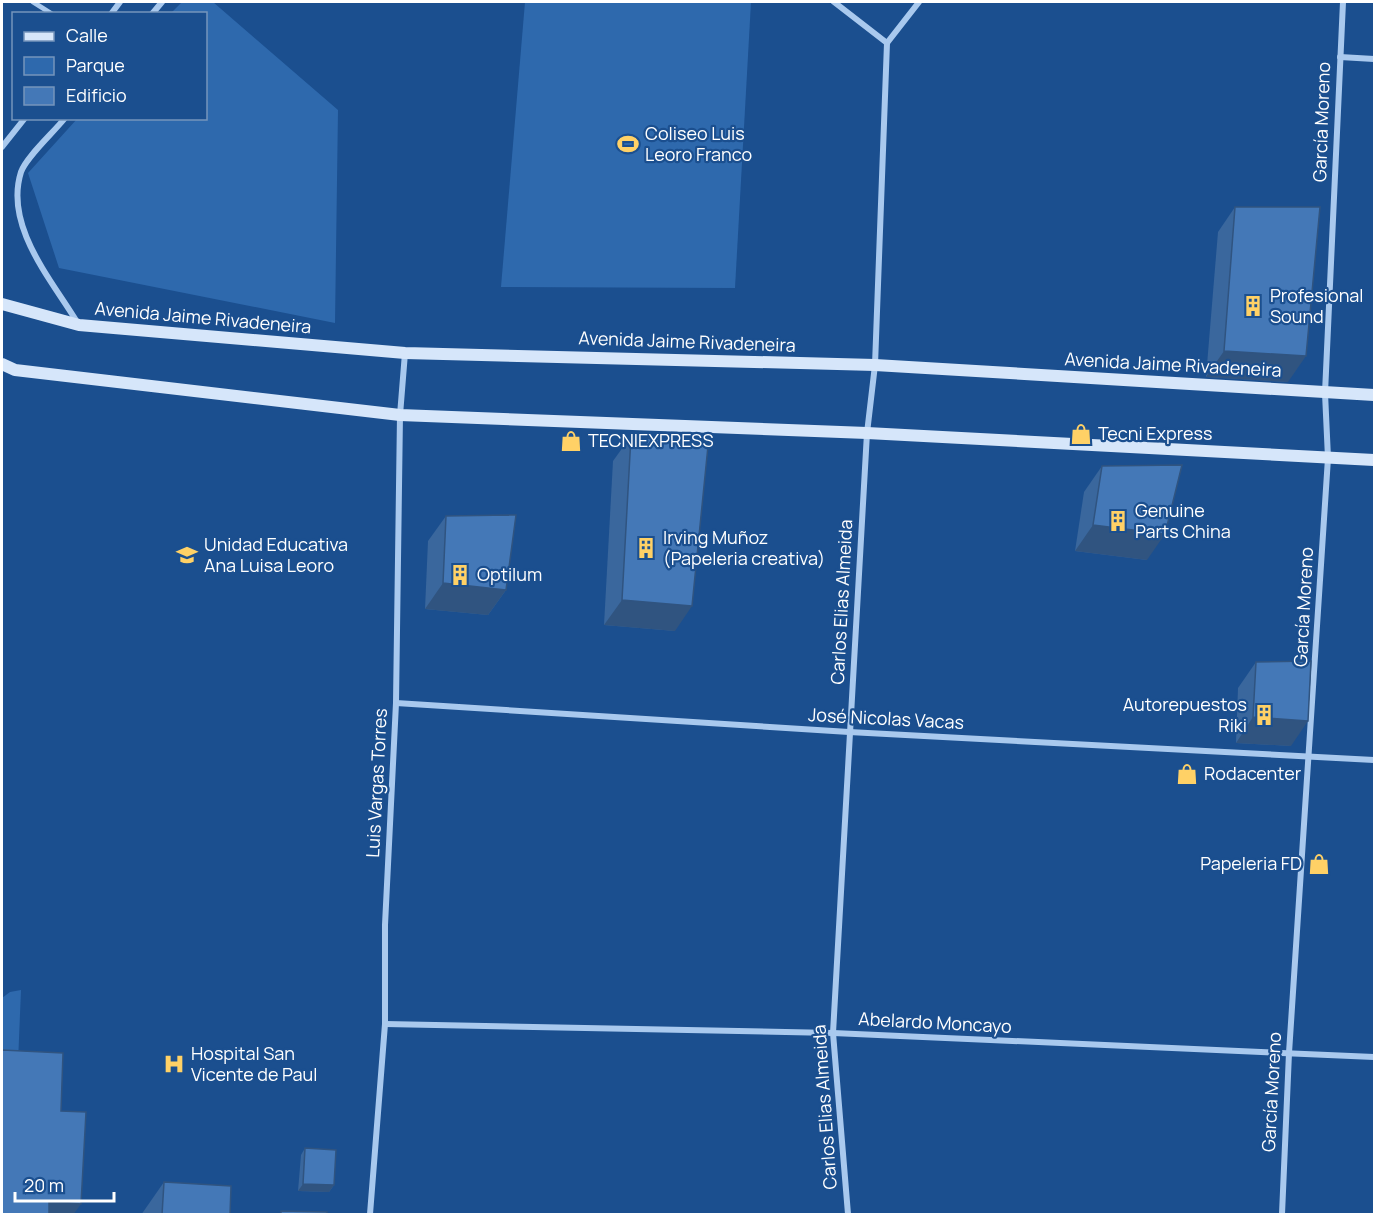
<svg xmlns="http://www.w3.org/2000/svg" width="1376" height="1216" font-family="Manrope,sans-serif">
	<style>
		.green { fill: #2e69ad }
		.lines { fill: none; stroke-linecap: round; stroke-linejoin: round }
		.pedestrian { stroke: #a9c9ee; stroke-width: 5 }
		.minor { stroke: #a9c9ee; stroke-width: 6 }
		.secondary { stroke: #d6e6fa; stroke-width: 12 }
		.wall { fill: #3a679d }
		.shaded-wall { fill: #305480 }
		.building { fill: #4478b7; stroke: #305480; stroke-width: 1.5 }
		.labels { text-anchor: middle; stroke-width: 4.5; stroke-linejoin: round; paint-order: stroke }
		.street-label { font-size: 18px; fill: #fff; stroke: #1b4f8f }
		.poi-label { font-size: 18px; fill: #fff; stroke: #1b4f8f; text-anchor: start }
	</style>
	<rect width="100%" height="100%" fill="#1b4f8f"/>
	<g class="green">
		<path d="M182 2H213L338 110 335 323 59 268 28 173 77 119 206 118V14L171 13Z"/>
		<path d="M525 2H751L735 288 501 287Z"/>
		<path d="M21 990 17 1087 2 1086V998L10 992Z"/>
	</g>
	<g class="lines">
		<path class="pedestrian" d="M33 2 52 14"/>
		<g class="minor">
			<path d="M834 2 887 43"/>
			<path d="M111 14 120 2"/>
			<path d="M152 14 162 2"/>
			<path d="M1340 57 1374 59"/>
			<path d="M65 118C54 132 26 157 21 172 4 226 51 279 77 322"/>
			<path d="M2 147 25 118"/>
			<path d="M396 703 849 732 1374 760"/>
			<path d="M385 1024 833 1033 1374 1057"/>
			<path d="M370 1214 385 1024V925L396 703 400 415 405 353"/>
			<path d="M848 1214 833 1033 867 433 875 365 887 43 919 2"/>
			<path d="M1282 1214 1289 1053 1328 458 1325 393 1343 2"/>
		</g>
		<g class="secondary">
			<path d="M2 304 79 325 405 353 875 365 1374 395"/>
			<path d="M2 364 15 370 400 415 867 433 1374 460"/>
		</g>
	</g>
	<g class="wall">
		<path d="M1235 207 1288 382 1206 377 1218 232Z"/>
		<path d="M631 436 675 631 604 625 613 461Z"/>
		<path d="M1102 466 1147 560 1075 551 1084 492Z"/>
		<path d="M446 516 506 590 488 615 425 609 428 541Z"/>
		<path d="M1256 662 1291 746 1236 743 1238 688Z"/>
		<path d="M305 1148 334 1185 329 1192 298 1191 301 1155Z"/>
		<path d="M164 1182 230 1215H141Z"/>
	</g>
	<g class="shaded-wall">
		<path d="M1224 351 1306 356 1288 382 1206 377Z"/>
		<path d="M1093 525 1165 534 1147 560 1075 551Z"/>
		<path d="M443 583 506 590 488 615 425 609Z"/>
		<path d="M622 600 692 606 675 631 604 625Z"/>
		<path d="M1253 717 1308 721 1291 746 1236 743Z"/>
		<path d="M303 1184 334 1185 329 1192 298 1191Z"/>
		<path d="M49 1201 81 1204 73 1215H40Z"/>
	</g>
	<g class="building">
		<path d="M1235 207H1320L1306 356 1224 351Z"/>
		<path d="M631 436 708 446 692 606 622 600Z"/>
		<path d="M1182 465 1165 534 1093 525 1102 466Z"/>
		<path d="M516 515 506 590 443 583 446 516Z"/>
		<path d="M1311 661 1308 721 1253 717 1256 662Z"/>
		<path d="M2 1050 63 1053 61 1111 86 1112 81 1204 49 1201V1215H2Z"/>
		<path d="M305 1148 336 1150 334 1185 303 1184Z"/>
		<path d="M164 1182 231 1186 230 1215H162Z"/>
		<path d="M281 1211 327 1212V1215H281Z"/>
	</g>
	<defs>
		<symbol id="stadium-bare" viewBox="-9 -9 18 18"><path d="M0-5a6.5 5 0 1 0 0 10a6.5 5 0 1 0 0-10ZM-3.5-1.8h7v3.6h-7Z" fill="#ffd166" stroke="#1b4f8f" stroke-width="2.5" paint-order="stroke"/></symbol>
		<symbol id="building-bare" viewBox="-9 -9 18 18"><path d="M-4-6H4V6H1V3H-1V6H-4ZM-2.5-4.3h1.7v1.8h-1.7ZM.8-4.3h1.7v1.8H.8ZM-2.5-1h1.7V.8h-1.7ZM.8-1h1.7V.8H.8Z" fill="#ffd166" stroke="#1b4f8f" stroke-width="2.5" paint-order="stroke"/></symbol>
		<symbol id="shop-bare" viewBox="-9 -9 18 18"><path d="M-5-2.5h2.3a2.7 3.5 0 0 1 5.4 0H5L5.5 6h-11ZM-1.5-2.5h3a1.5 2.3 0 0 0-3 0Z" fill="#ffd166" stroke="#1b4f8f" stroke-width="2.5" paint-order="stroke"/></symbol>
		<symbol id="university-bare" viewBox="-9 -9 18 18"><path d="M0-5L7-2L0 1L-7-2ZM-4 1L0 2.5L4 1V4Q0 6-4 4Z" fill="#ffd166" stroke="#1b4f8f" stroke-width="2.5" paint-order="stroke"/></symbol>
		<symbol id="hospital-bare" viewBox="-9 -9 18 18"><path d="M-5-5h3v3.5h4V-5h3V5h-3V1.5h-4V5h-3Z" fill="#ffd166" stroke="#1b4f8f" stroke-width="2.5" paint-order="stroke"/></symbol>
	</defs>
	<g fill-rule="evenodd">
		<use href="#stadium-bare" x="613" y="129" width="30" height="30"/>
		<use href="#building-bare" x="1238" y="291" width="30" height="30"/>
		<use href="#shop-bare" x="1066" y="419" width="30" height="30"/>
		<use href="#shop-bare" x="556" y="426" width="30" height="30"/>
		<use href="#building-bare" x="1103" y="506" width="30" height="30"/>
		<use href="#building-bare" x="631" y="533" width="30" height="30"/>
		<use href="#university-bare" x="172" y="540" width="30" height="30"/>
		<use href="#building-bare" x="445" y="560" width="30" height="30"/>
		<use href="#building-bare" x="1249" y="700" width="30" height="30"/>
		<use href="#shop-bare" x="1172" y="759" width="30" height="30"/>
		<use href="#shop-bare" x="1304" y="849" width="30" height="30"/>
		<use href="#hospital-bare" x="159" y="1049" width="30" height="30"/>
	</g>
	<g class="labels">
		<g class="street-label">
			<text transform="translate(1322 122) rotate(-88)" y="6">García Moreno</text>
			<text transform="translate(203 318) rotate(5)" y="6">Avenida Jaime Rivadeneira</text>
			<text transform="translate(687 342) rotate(2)" y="6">Avenida Jaime Rivadeneira</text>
			<text transform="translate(1173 365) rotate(3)" y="6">Avenida Jaime Rivadeneira</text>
			<text transform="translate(842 602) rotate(-87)" y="6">Carlos Elias Almeida</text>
			<text transform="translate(1304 607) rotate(-87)" y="6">García Moreno</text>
			<text transform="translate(886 719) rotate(3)" y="6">José Nicolas Vacas</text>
			<text transform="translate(377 783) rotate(-87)" y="6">Luis Vargas Torres</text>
			<text transform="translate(935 1023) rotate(3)" y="6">Abelardo Moncayo</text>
			<text transform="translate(1272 1092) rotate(-87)" y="6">García Moreno</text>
			<text transform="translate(825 1107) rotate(-94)" y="6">Carlos Elias Almeida</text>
		</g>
		<g class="poi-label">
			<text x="645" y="140">Coliseo Luis<tspan x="645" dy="21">Leoro Franco</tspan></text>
			<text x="1270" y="302">Profesional<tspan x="1270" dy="21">Sound</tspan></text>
			<text x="1098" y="440">Tecni Express</text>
			<text x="588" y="447">TECNIEXPRESS</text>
			<text x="1135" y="517">Genuine<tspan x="1135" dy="21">Parts China</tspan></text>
			<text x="663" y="544">Irving Muñoz<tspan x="663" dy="21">(Papeleria creativa)</tspan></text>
			<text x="204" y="551">Unidad Educativa<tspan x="204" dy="21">Ana Luisa Leoro</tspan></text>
			<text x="477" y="581">Optilum</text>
			<text x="1247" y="711" text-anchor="end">Autorepuestos<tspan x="1247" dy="21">Riki</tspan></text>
			<text x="1204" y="780">Rodacenter</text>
			<text x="1302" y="870" text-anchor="end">Papeleria FD</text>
			<text x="191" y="1060">Hospital San<tspan x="191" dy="21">Vicente de Paul</tspan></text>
		</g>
	</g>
	<rect width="1376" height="1216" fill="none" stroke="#ffffff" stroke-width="6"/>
	<rect x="12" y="12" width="195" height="108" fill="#1b4f8f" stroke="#7695bc" stroke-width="1.5"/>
	<rect x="24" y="32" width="30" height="9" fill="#d6e6fa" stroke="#7695bc" stroke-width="1.5"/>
	<text x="66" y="42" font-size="18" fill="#ffffff">Calle</text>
	<rect x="24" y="57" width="30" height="18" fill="#2e69ad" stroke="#7695bc" stroke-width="1.5"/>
	<text x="66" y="72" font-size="18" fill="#ffffff">Parque</text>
	<rect x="24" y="87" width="30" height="18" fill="#4478b7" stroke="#7695bc" stroke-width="1.5"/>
	<text x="66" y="102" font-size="18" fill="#ffffff">Edificio</text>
	<path d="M15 1192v9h99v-9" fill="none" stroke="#ffffff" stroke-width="3"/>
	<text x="24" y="1192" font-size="18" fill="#ffffff" stroke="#1b4f8f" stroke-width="4.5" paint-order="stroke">20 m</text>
</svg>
